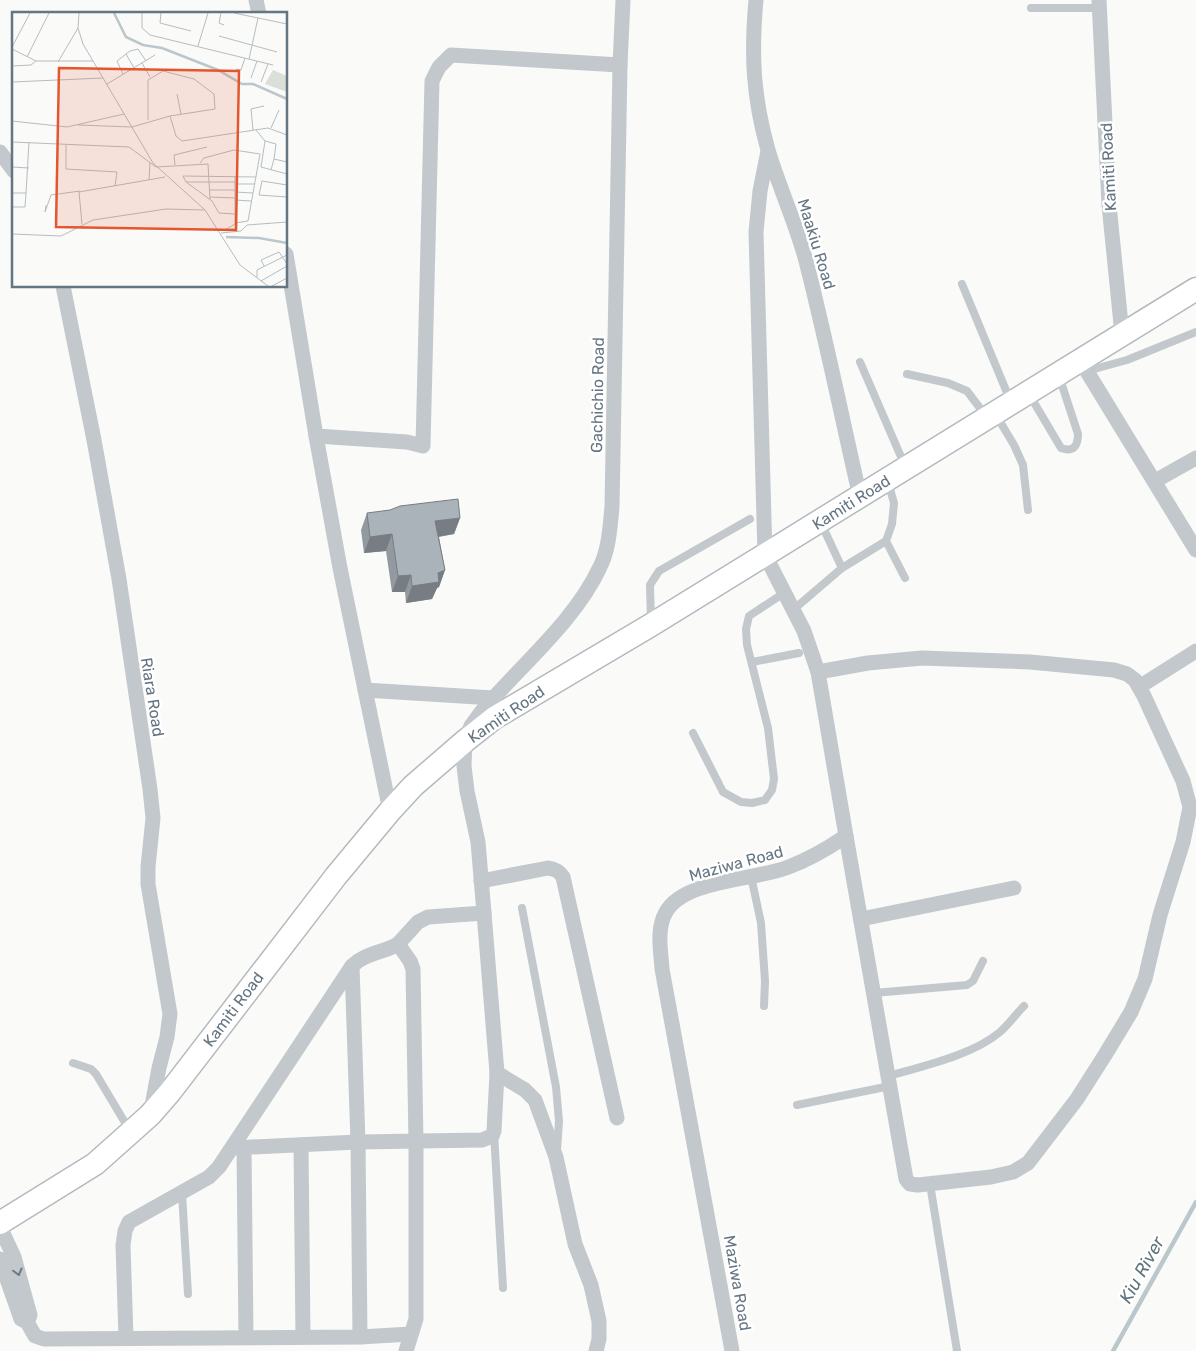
<svg xmlns="http://www.w3.org/2000/svg" width="1196" height="1351" font-family="Rubik,sans-serif">
	<style>
		.lines { fill: none; stroke-linecap: round; stroke-linejoin: round }
		.stream { stroke: #bbc7cb; stroke-width: 4.5 }
		.secondary-casing { stroke: #b3babf; stroke-width: 25 }
		.service { stroke: #c3c8cc; stroke-width: 8 }
		.minor { stroke: #c3c8cc; stroke-width: 15 }
		.secondary { stroke: #fff; stroke-width: 22 }
		.wall { fill: #929a9f }
		.shaded-wall { fill: #777d82 }
		.building { fill: #aab3b9; stroke: #777d82 }
		.oneway { stroke: #6a7a87 }
		.labels { text-anchor: middle; stroke-width: 5; stroke-linejoin: round; paint-order: stroke }
		.street-label { font-size: 16px; fill: #657683; stroke: #fff }
		.water-label { font-size: 18px; font-style: italic; fill: #60757c; stroke: #fff }
		.inset-river { fill: none; stroke: #bbc7cb; stroke-width: 2.5 }
		.inset-road { fill: none; stroke: #b5bdc2; stroke-width: 1 }
		.view { fill: #e4572e; fill-opacity: 0.15; stroke: #e4572e; stroke-width: 2.5 }
		.inset-edge { fill: none; stroke: #657683; stroke-width: 2.5 }
	</style>
	<rect width="100%" height="100%" fill="#fafaf8"/>
	<g class="lines">
		<path class="stream" d="M1113 1351 1196 1202"/>
		<defs>
			<path id="secondary" d="M0 1223 95 1164 150 1115 170 1092 336 876 390 811 413 786 465 741 494 718 651 625 1196 289"/>
		</defs>
		<use href="#secondary" class="secondary-casing"/>
		<g class="service">
			<path d="M1031 8H1099"/>
			<path d="M962 284 1010 400"/>
			<path d="M860 362 905 466"/>
			<path d="M1087 371 1127 360 1196 332"/>
			<path d="M907 374 948 383 967 391 986 416"/>
			<path d="M1029 394 1061 448C1074 453 1078 445 1078 434L1059 376"/>
			<path d="M996 415 1014 445 1023 465 1028 510"/>
			<path d="M821 523 842 568"/>
			<path d="M886 541 905 578"/>
			<path d="M793 610 842 568 886 541 892 524 894 503 888 482"/>
			<path d="M651 622 650 585 659 571 750 519"/>
			<path d="M752 662 799 653"/>
			<path d="M693 733 723 792 741 802 752 803 765 800 772 790 774 779 768 728 747 645 746 629 749 616 784 593"/>
			<path d="M751 876 761 923 765 981 764 1006"/>
			<path d="M522 908 556 1087 559 1121 557 1150"/>
			<path d="M874 993 967 985 973 981 983 961"/>
			<path d="M73 1063 91 1069 96 1074 130 1131"/>
			<path d="M889 1076C923 1066 973 1055 1000 1032 1009 1024 1016 1014 1024 1006"/>
			<path d="M797 1105 890 1086"/>
			<path d="M494 1133 503 1288"/>
			<path d="M930 1184 957 1351"/>
			<path d="M182 1193 188 1294"/>
		</g>
		<g class="minor">
			<path d="M256 0 259 14"/>
			<path d="M756 0C751 54 753 97 768 150 779 187 796 223 806 261 826 339 842 418 860 497"/>
			<path d="M1099 0 1109 205 1122 334"/>
			<path d="M0 152 14 171"/>
			<path d="M286 254 316 436 340 568 390 811"/>
			<path d="M63 286 94 440 119 579 150 789 153 818 148 867V884L170 1014 167 1037 159 1068 151 1111"/>
			<path d="M1080 360 1196 550"/>
			<path d="M316 436 407 442 423 446 432 81 439 67 451 55 620 65"/>
			<path d="M1155 481 1196 458"/>
			<path d="M818 672 868 663 922 658 1030 662 1114 670 1127 674 1135 680 1144 696 1183 781 1190 807 1183 842 1160 915 1145 979 1131 1012 1105 1055 1077 1099 1028 1163 1013 1172 991 1177 918 1185 910 1184 906 1179 846 836"/>
			<path d="M1139 687 1196 651"/>
			<path d="M365 690 493 698"/>
			<path d="M481 881 548 868C555 869 559 871 563 877L617 1118"/>
			<path d="M861 919 1014 888"/>
			<path d="M398 944 418 922 428 917 484 913"/>
			<path d="M352 966 358 1142 360 1337"/>
			<path d="M497 1073 525 1090 535 1100 556 1157 575 1244 591 1285 599 1321V1339L596 1351"/>
			<path d="M301 1145 303 1337"/>
			<path d="M232 1148 358 1142 482 1140 492 1136 494 1131 497 1073 484 913 478 842 467 791 464 766 465 741 471 726 482 711C521 665 575 621 600 567 609 549 610 527 612 507L620 65 623 0"/>
			<path d="M244 1148 246 1337"/>
			<path d="M0 1227 14 1257 30 1315 29 1318"/>
			<path d="M0 1259 21 1319 27 1322 35 1336 44 1339 360 1337 411 1334"/>
			<path d="M126 1338 123 1245 125 1231 129 1222 209 1177 219 1167 352 966C365 953 383 953 398 944L410 961 413 969 416 1142V1319L406 1351"/>
			<path d="M732 1351 662 969C661 951 656 929 666 912 684 880 753 880 786 868 808 860 827 849 846 836L818 672 804 631 765 555 756 232 760 191 768 151"/>
		</g>
		<use href="#secondary" class="secondary"/>
	</g>
	<path class="wall" d="M367 513 460 518 454 534 439 537 445 570 439 587 437 588 432 599 406 603 405 592H392L386 551 364 553 361 530Z"/>
	<g class="shaded-wall">
		<path d="M460 518 454 534 429 538 435 521Z"/>
		<path d="M392 534 386 551 364 553 370 537Z"/>
		<path d="M445 570 439 587 437 588 432 599 406 603 412 586 438 573Z"/>
		<path d="M411 575 405 592H392L398 576Z"/>
	</g>
	<path class="building" d="M458 499 460 518 435 521 445 570 438 573 439 582 412 586 411 575 398 576 392 534 370 537 367 513 390 510 400 506Z"/>
	<defs><path id="oneway-chevron" d="M-2-3.5L2.5 0L-2 3.5" fill="none" stroke-width="1.6" stroke-linecap="round" stroke-linejoin="round" transform="scale(1.25)"/></defs>
	<use class="oneway" href="#oneway-chevron" transform="translate(18 1272) rotate(75)"/>
	<g class="labels">
		<g class="street-label">
			<text transform="translate(1108 167) rotate(-93)" y="6">Kamiti Road</text>
			<text transform="translate(817 244) rotate(73)" y="6">Maakiu Road</text>
			<text transform="translate(597 395) rotate(-89)" y="6">Gachichio Road</text>
			<text transform="translate(851 502) rotate(-32)" y="6">Kamiti Road</text>
			<text transform="translate(153 697) rotate(81)" y="6">Riara Road</text>
			<text transform="translate(506 714) rotate(-34)" y="6">Kamiti Road</text>
			<text transform="translate(736 863) rotate(-15)" y="6">Maziwa Road</text>
			<text transform="translate(233 1009) rotate(-53)" y="6">Kamiti Road</text>
			<text transform="translate(738 1283) rotate(80)" y="6">Maziwa Road</text>
		</g>
		<g class="water-label">
			<text transform="translate(1142 1270) rotate(-61)" y="6">Kiu River</text>
		</g>
	</g>
	<g transform="translate(12 12)">
		<rect width="275" height="275" fill="#fafaf8"/>
		<path d="M261 58 275 64V80L253 72Z" fill="#dadfd7"/>
		<path class="inset-river" d="M102 1 114 25 131 33 150 36 206 58 230 72H241L275 87M214 225 247 226 275 231"/>
		<path class="inset-road" d="M67 1 66 16 71 32 141 151 193 198 228 253 256 274M130 1V16L138 23 261 53M149 1 148 11 179 19M209 1 207 11 212 13M222 1 275 12M207 24 265 40M186 34 196 1M0 35 18 1M0 37 24 49H81M114 42 122 56M15 45 37 1M237 47 246 6M46 50 66 16M130 51 138 65M0 54 19 53 24 49M224 57 229 58 233 46M111 62 105 49 118 39 126 37 134 49M239 66 245 49M0 70 91 66M249 70 256 52M95 72 143 43M165 82 169 102M136 108V68L151 59 182 67 202 82 203 97 158 104M0 109 55 115 112 102M66 113 120 115 158 104 164 124 170 129 256 116 275 123M259 116 267 98M241 118 239 97 252 94M244 118 253 129 264 132 262 147M253 129 249 155 275 162M0 130 117 135 144 155 196 152 198 187M54 133V157L105 160 103 174M188 151 192 146 222 138 248 142 236 209 223 211M163 153 162 143 195 135M0 155 17 156M259 158 262 147 275 150M137 168 138 151M174 170H223M223 172H243M275 173 250 169 247 183 275 185M197 178H223M223 180 241 181M0 181H14L17 130M198 185 223 186M223 188 239 189M34 193 33 200 39 183 68 179M0 195H13L14 181M223 202 207 201 200 189 174 170 171 164 244 165M70 212 67 180 153 165M213 218 223 212V164M209 221 229 219 235 213 275 210M0 222 49 224 81 208 154 197 192 198M252 254 249 248 267 240 275 252M245 265V258L275 243M249 269 275 254M260 274 275 266"/>
		<path class="view" d="M47 56 227 59 224 218 44 215Z"/>
		<rect width="275" height="275" class="inset-edge"/>
	</g>
</svg>
